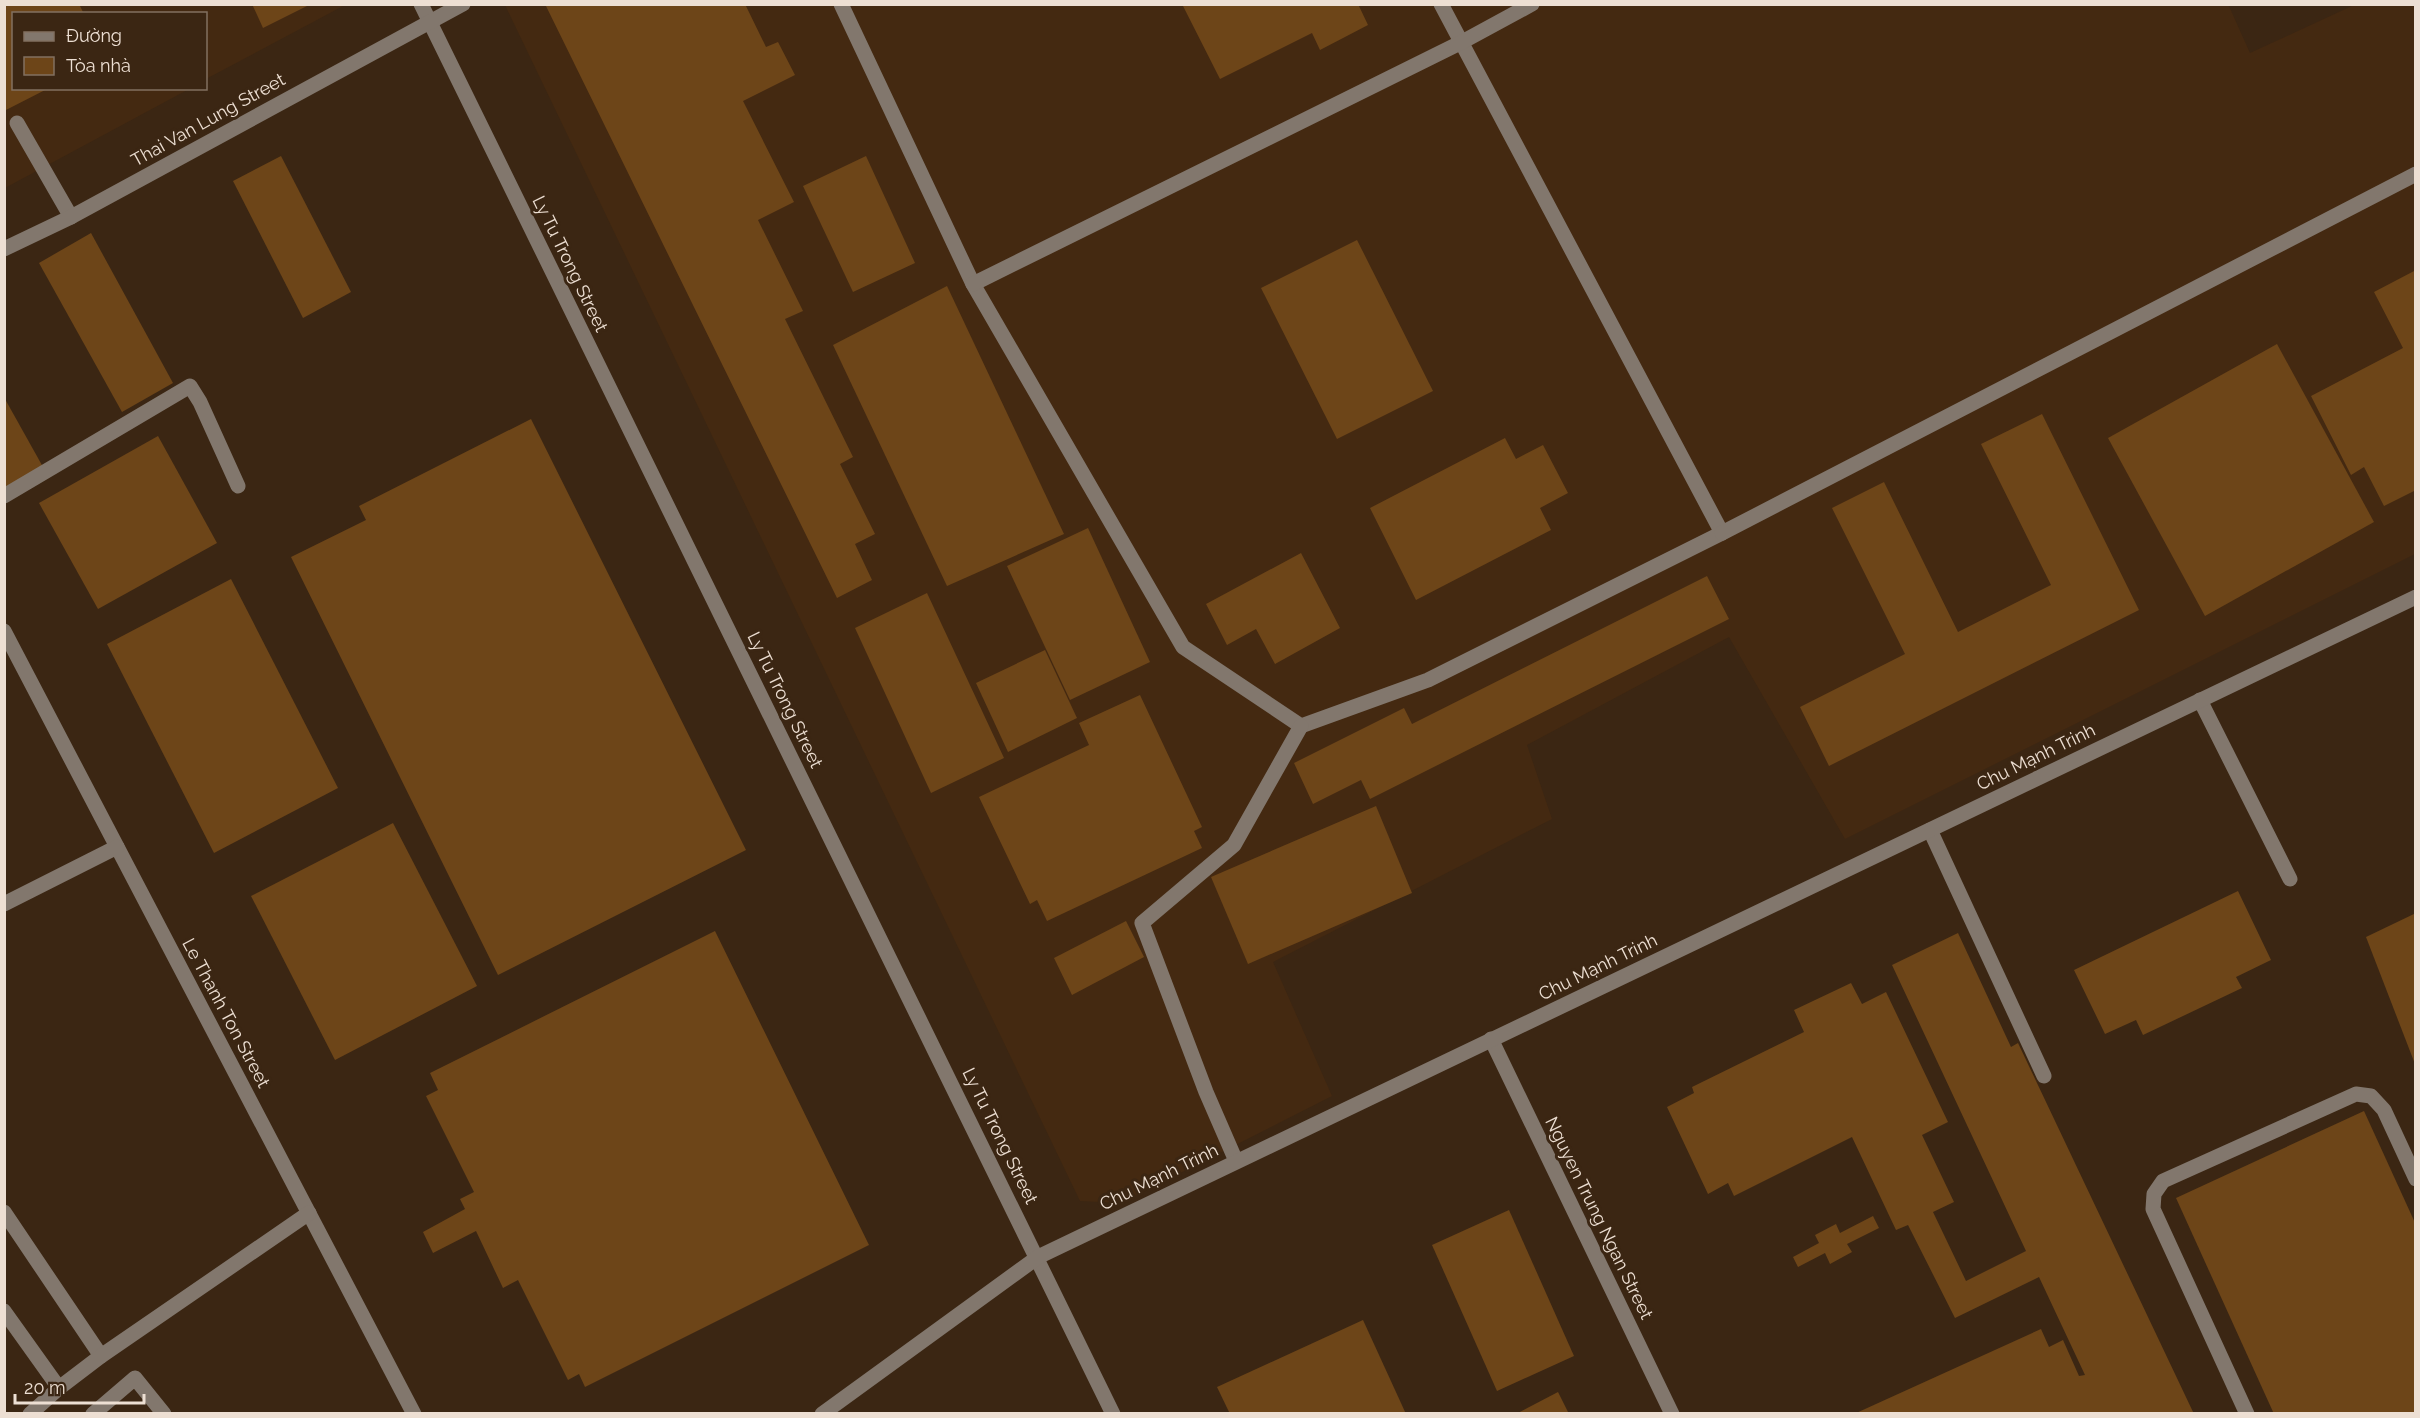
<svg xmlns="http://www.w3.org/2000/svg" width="2420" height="1418" font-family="Raleway,sans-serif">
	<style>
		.built { fill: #442911 }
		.building { fill: #6d4518 }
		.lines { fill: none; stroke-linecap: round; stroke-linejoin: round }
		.minor { stroke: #82776d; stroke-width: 15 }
		.labels { text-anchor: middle; stroke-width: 6; stroke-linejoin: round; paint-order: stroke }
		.street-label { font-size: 18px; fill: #eddfd3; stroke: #3b2613 }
	</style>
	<rect width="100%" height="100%" fill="#3b2613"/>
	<g class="built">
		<path d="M2228 4 2250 53 2354 5H2415V554L1845 839 1729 637 1527 745 1552 819 1273 962 1332 1096 1121 1203 1080 1201 505 5Z"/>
		<path d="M5 5H345L206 79V14H14V88L189 89 5 188Z"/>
	</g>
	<g class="building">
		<path d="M4 4H79L84 14H14V88H49L4 111Z"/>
		<path d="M252 4H311L263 28Z"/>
		<path d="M545 4H745L766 47 778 42 795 75 743 101 794 202 758 220 803 311 785 319 853 457 840 464 875 534 855 544 872 580 837 598Z"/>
		<path d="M1182 4H1358L1368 25 1320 50 1312 33 1220 79Z"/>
		<path d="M281 156 351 292 303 318 233 181Z"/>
		<path d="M866 156 915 263 853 292 803 186Z"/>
		<path d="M91 233 173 383 122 412 39 263Z"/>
		<path d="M1357 240 1433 391 1337 439 1261 288Z"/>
		<path d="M2416 270V490L2384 506 2364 467 2351 475 2311 396 2403 348 2374 292Z"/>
		<path d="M947 286 1064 534 947 586 833 345Z"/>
		<path d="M2277 344 2374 522 2205 616 2108 438Z"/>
		<path d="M5 399 43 467 5 487Z"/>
		<path d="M2042 414 2139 610 1829 766 1800 707 1905 654 1832 508 1884 482 1958 632 2051 585 1981 444Z"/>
		<path d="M531 419 746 850 498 975 291 557 366 520 359 506Z"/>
		<path d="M158 436 217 543 98 609 39 503Z"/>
		<path d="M1505 438 1516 459 1543 445 1568 493 1540 508 1551 530 1416 600 1370 508Z"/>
		<path d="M1088 528 1150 662 1070 700 1007 566Z"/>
		<path d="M1301 553 1340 628 1275 664 1256 629 1227 645 1206 604Z"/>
		<path d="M1707 576 1729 619 1370 799 1361 780 1313 804 1294 763 1404 708 1412 724Z"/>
		<path d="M231 579 338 788 214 853 107 644Z"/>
		<path d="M927 593 1004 758 931 793 855 628Z"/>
		<path d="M1045 650 1077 718 1008 752 976 683Z"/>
		<path d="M1140 695 1202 827 1194 831 1202 848 1047 921 1037 900 1030 904 979 797 1089 745 1079 723Z"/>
		<path d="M1376 806 1412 893 1248 964 1211 877Z"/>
		<path d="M393 823 477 986 335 1060 251 896Z"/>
		<path d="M2238 891 2271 960 2236 977 2242 988 2143 1035 2136 1020 2105 1034 2074 970Z"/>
		<path d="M2416 913V1064H2415L2366 937Z"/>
		<path d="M1126 921 1144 957 1072 995 1054 958Z"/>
		<path d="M715 931 869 1245 585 1387 579 1374 568 1380 518 1280 503 1288 476 1231 433 1253 423 1232 465 1209 460 1199 474 1192 426 1096 438 1090 430 1073Z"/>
		<path d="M1958 933 2011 1047 2018 1043 2194 1414H1854L2041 1329 2049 1347 2063 1340 2079 1376 2085 1375 2039 1277 1955 1318 1908 1225 1896 1230 1852 1137 1734 1196 1728 1183 1708 1194 1667 1107 1694 1093 1692 1087 1804 1032 1794 1010 1851 983 1862 1004 1886 992 1948 1122 1922 1135 1954 1202 1933 1212 1966 1281 2026 1251 1892 965Z"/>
		<path d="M2364 1111 2416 1225V1414H2274L2176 1198Z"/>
		<path d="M1509 1210 1574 1356 1497 1391 1432 1245Z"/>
		<path d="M1873 1216 1879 1228 1847 1244 1852 1252 1830 1264 1825 1253 1798 1267 1793 1257 1819 1243 1815 1235 1836 1224 1840 1233Z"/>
		<path d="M1363 1320 1406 1414H1230L1217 1387Z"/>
		<path d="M1558 1392 1569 1414H1516Z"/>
	</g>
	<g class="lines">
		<g class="minor">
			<path d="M421 4 1113 1414"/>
			<path d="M841 4 973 284 1183 647 1301 726 1428 680 1722 533 1441 4"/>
			<path d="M17 123 71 217"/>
			<path d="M4 249 71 217 463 4"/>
			<path d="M973 284 1462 42 1532 4"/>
			<path d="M4 496 190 386 200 402 238 486"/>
			<path d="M1722 533 2416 174"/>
			<path d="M4 631 414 1414"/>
			<path d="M2200 700 2290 879"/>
			<path d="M1930 830 2044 1076"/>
			<path d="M4 904 117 847"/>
			<path d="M1491 1039 1672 1414"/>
			<path d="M1236 1161 1206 1092 1142 923 1234 845 1301 726"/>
			<path d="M4 1212 101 1356"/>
			<path d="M4 1311 59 1388"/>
			<path d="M30 1414 59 1388 101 1356 309 1213"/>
			<path d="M93 1414 135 1378 164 1414"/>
			<path d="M822 1414 1038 1257 2416 597"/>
			<path d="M2247 1414 2153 1209 2154 1194 2163 1181 2356 1094 2371 1096 2384 1110 2416 1179"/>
		</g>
	</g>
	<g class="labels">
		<g class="street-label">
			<text transform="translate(208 120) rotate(-29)" y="6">Thai Van Lung Street</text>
			<text transform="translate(570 264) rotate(64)" y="6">Ly Tu Trong Street</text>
			<text transform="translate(785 700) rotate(64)" y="6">Ly Tu Trong Street</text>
			<text transform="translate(2036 757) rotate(-26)" y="6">Chu Mạnh Trinh</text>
			<text transform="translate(1598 967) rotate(-26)" y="6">Chu Mạnh Trinh</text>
			<text transform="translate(226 1013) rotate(62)" y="6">Le Thanh Ton Street</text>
			<text transform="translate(1000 1136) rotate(64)" y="6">Ly Tu Trong Street</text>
			<text transform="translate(1159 1177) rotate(-26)" y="6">Chu Mạnh Trinh</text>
			<text transform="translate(1599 1218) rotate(64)" y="6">Nguyen Trung Ngan Street</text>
		</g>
	</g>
	<rect width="2420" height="1418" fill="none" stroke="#eddfd3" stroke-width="12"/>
	<rect x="12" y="12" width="195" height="78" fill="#3b2613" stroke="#827060" stroke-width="1.5"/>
	<rect x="24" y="32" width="30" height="9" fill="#82776d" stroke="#827060" stroke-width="1.5"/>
	<text x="66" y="42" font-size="18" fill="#eddfd3">Đường</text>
	<rect x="24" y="57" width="30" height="18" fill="#6d4518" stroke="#827060" stroke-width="1.5"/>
	<text x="66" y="72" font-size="18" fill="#eddfd3">Tòa nhà</text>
	<path d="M15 1394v9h129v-9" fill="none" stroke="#eddfd3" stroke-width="3"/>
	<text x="24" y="1394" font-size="18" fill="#eddfd3" stroke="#3b2613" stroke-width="4.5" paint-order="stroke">20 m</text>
</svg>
